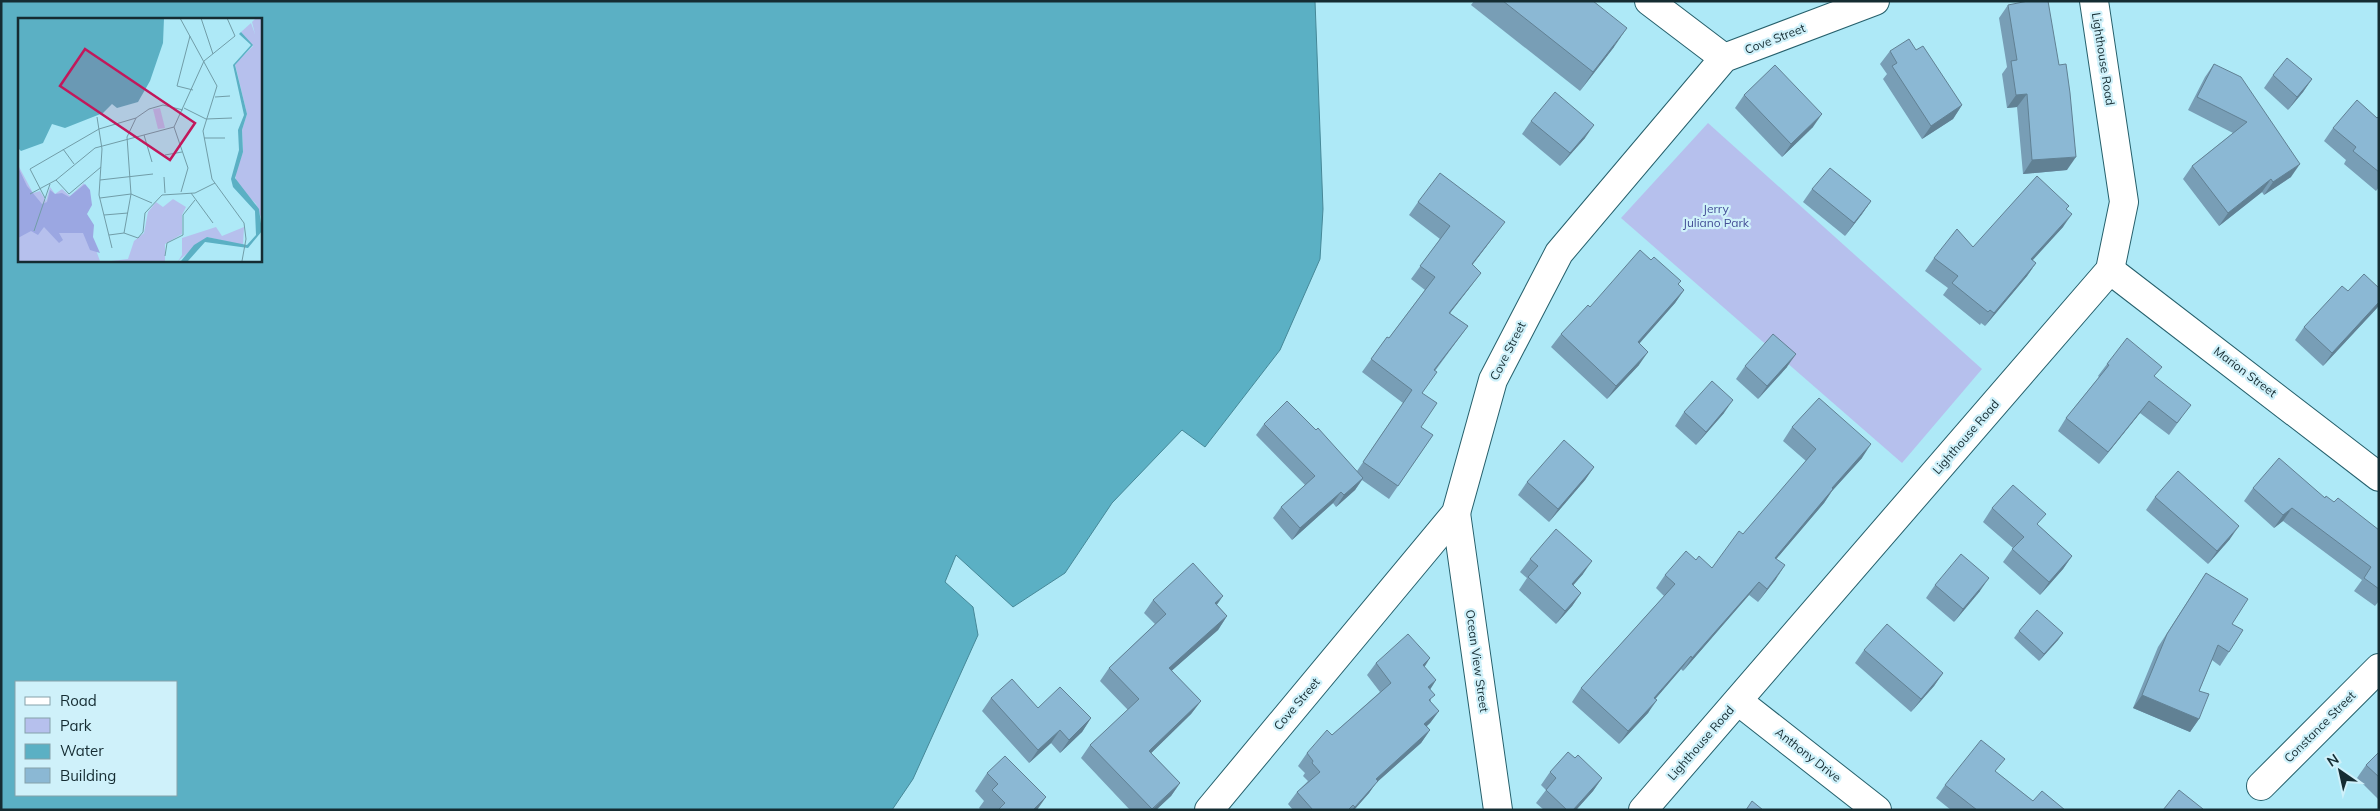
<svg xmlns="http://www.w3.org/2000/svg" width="2380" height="811" font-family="Mulish,sans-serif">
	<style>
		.green { fill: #b6c0ed }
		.water { fill: #5bb0c4; stroke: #468898; fill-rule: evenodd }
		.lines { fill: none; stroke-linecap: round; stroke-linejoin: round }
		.minor-casing { stroke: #26606c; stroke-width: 30 }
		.minor { stroke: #fff; stroke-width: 28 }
		.wall { fill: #789eb6 }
		.shaded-wall { fill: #618194 }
		.building { fill: #8bb8d4; stroke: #618194 }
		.labels { text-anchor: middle; stroke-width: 4.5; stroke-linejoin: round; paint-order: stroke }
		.street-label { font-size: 12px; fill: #152c32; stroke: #cff1fa }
		.park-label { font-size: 12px; fill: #444e96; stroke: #cff1fa }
		.inset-road { fill: none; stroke: #719da8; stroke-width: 1 }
		.view { fill: #c2185b; fill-opacity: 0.15; stroke: #c2185b; stroke-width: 2.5 }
		.inset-edge { fill: none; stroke: #152c32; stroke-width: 2.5 }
	</style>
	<rect width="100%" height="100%" fill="#aee9f7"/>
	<path class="green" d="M1708 123 1982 369 1902 463 1621 218Z"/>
	<path class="water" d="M1 1H1315L1323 209 1320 259 1280 350 1205 447 1182 430 1112 503 1065 573 1013 607 956 555 945 582 973 607 978 635 913 779 892 810H1ZM19 19H260V260H19ZM16 682H176V795H16Z"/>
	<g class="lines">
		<defs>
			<g id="minor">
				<path d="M1649 1 1724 58"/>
				<path d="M2110 270 2379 477"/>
				<path d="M1456 513 1498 810"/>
				<path d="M1738 701 1877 810"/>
				<path d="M2261 786 2379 668"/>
				<path d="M1209 810 1456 513 1493 380 1559 253 1724 58 1875 1"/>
				<path d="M1643 810 2110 270 2124 202 2094 1"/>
			</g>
		</defs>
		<use href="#minor" class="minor-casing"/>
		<use href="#minor" class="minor"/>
	</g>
	<g class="wall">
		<path d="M1474 1H1593L1614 47 1580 91 1471 5Z"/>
		<path d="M2008 5 2067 170 2023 174 2017 107 2007 108 2002 74 2007 67 1999 18Z"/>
		<path d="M1916 50 1962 105 1953 119 1922 139 1883 79 1887 74 1880 64 1890 51Z"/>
		<path d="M2214 64 2291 177 2264 195 2262 192 2219 226 2183 179 2192 166 2233 133 2188 110 2205 77Z"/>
		<path d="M2273 75 2312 79 2303 92 2288 110 2264 88Z"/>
		<path d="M1744 95 1813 127 1782 157 1735 108Z"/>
		<path d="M2379 116V187L2376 191 2344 164 2346 160 2324 141 2333 128 2377 118Z"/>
		<path d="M1531 121 1585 138 1560 166 1522 134Z"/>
		<path d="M1812 189 1871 201 1862 214 1845 236 1803 202Z"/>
		<path d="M1418 202 1495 235 1473 264 1471 286 1450 313 1468 326 1435 371 1422 393 1421 427 1433 435 1389 499 1362 480 1355 490 1336 507 1333 503 1292 540 1273 518 1281 507 1305 485 1256 435 1264 424 1357 471 1403 403 1362 372 1387 337 1389 338 1425 290 1411 279 1440 239 1409 215Z"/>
		<path d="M2067 210 2063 227 2032 260 2036 263 2027 276 1985 326 1981 323 1980 325 1943 295 1948 288 1925 271 1934 258 1973 247Z"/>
		<path d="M1651 260 1681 281 1678 285 1684 290 1675 303 1639 344V365L1607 399 1551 347 1561 334 1590 307Z"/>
		<path d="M2379 288V305L2377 308 2323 366 2295 340 2304 327 2348 291Z"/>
		<path d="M2107 364 2155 377 2182 417 2169 435 2140 413 2099 464 2058 431 2066 418 2099 377 2098 376Z"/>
		<path d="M1745 366 1787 367 1758 399 1736 379Z"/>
		<path d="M1684 412 1724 413 1696 445 1675 426Z"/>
		<path d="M1792 427 1862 458 1832 491 1824 503 1776 559V579L1758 602 1749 595 1683 671 1681 669 1655 699 1648 713 1619 744 1572 702 1581 688 1664 596 1656 588 1665 575 1696 560 1712 568 1743 534 1806 461 1783 441Z"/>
		<path d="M1594 467 1585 480 1549 522 1518 495 1527 482Z"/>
		<path d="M2253 488 2325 498 2334 502 2379 530V601L2375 606 2354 591 2362 580 2283 521 2274 528 2244 501Z"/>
		<path d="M2155 497 2230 539 2208 564 2146 510Z"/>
		<path d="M1992 508 2038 525 2072 556 2063 569 2040 595 2003 562 2013 548 1983 522Z"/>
		<path d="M1530 559 1583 574 1573 585 1581 593 1572 606 1556 624 1519 590 1527 578 1520 572Z"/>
		<path d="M2206 573 2232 624 2229 652 2220 666 2212 660 2199 691V719L2190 732 2133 708 2158 647Z"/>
		<path d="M1935 585 1980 591 1954 622 1926 598Z"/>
		<path d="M1153 600 1217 605 1227 616 1218 630 1171 671 1201 701 1191 714 1151 753 1180 783 1171 796 1156 810H1130L1081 758 1090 745 1128 710 1100 681 1109 668 1155 624 1144 613Z"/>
		<path d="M2019 631 2063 633 2058 640 2039 661 2014 638Z"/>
		<path d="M1864 650 1943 673 1934 686 1911 712 1855 663Z"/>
		<path d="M1376 663 1424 667 1436 680 1430 689 1431 702 1439 711 1430 723 1427 726 1430 730 1421 743 1376 783 1369 793 1354 810H1293L1288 804 1297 792 1308 781 1303 776 1305 773 1298 766 1307 753 1332 735 1380 692 1367 675Z"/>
		<path d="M991 698 1091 718 1082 732 1060 753 1051 743 1029 763 982 711Z"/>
		<path d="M2379 752V800L2357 778 2366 765Z"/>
		<path d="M1575 758 1602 778 1593 791 1576 810H1544L1536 803 1546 790 1541 785 1550 772Z"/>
		<path d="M1996 772 2033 801 2065 810H1951L1936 798 1945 785Z"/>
		<path d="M987 773 1037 810H981L979 808 984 801 975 791Z"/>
	</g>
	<g class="shaded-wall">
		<path d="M1627 28 1614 47 1580 91 1593 72Z"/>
		<path d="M2312 79 2303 92 2288 110 2297 97Z"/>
		<path d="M2027 94 2017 107 2007 108 2016 95Z"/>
		<path d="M1962 105 1953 119 1922 139 1931 126Z"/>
		<path d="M1822 114 1813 127 1782 157 1791 144Z"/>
		<path d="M1594 125 1585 138 1560 166 1570 153Z"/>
		<path d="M2076 157 2067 170 2023 174 2032 160Z"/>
		<path d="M2300 164 2291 177 2264 195 2273 182Z"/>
		<path d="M2271 179 2262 192 2219 226 2228 213Z"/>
		<path d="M1871 201 1862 214 1845 236 1854 223Z"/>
		<path d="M2072 214 2063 227 2022 272 2031 259Z"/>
		<path d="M1505 222 1495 235 1463 277 1472 264Z"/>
		<path d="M2036 263 2027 276 1985 326 1994 313Z"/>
		<path d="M1481 273 1471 286 1440 326 1449 313Z"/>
		<path d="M1684 290 1675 303 1629 355 1638 342Z"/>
		<path d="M2379 302V305L2377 308 2323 366 2332 353Z"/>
		<path d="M1468 326 1458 339 1425 383 1434 370Z"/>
		<path d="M1648 352 1639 365 1607 399 1616 386Z"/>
		<path d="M1796 354 1787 367 1758 399 1767 386Z"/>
		<path d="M1733 400 1724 413 1696 445 1706 432Z"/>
		<path d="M2149 401 2140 413 2099 464 2108 452Z"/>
		<path d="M1871 444 1862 458 1832 491 1824 503 1766 571 1775 558 1832 488Z"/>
		<path d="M1594 467 1585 480 1549 522 1558 509Z"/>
		<path d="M1363 478 1355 490 1336 507 1344 495Z"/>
		<path d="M1341 492 1333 503 1292 540 1300 528Z"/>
		<path d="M2292 508 2283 521 2274 528 2283 515Z"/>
		<path d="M2239 526 2230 539 2208 564 2217 551Z"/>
		<path d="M2072 556 2063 569 2040 595 2049 582Z"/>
		<path d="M1592 561 1583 574 1563 597 1572 584Z"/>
		<path d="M1785 565 1776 579 1758 602 1767 589Z"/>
		<path d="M1989 578 1980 591 1954 622 1963 609Z"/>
		<path d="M1759 582 1749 595 1683 671 1692 658Z"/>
		<path d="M1581 593 1572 606 1556 624 1565 611Z"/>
		<path d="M1223 596 1214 609 1215 603Z"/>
		<path d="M1227 616 1218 630 1159 682 1169 668Z"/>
		<path d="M2063 633 2058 640 2039 661 2044 654Z"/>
		<path d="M1691 656 1681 669 1645 711 1654 698Z"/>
		<path d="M1430 658 1422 671 1423 665Z"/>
		<path d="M1943 673 1934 686 1911 712 1921 699Z"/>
		<path d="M1436 680 1428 693V687Z"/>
		<path d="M2142 695 2199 719 2190 732 2133 708Z"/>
		<path d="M1657 700 1648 713 1619 744 1628 731Z"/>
		<path d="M1201 701 1191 714 1140 764 1149 751Z"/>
		<path d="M1439 711 1430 723 1415 736 1424 724Z"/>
		<path d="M1091 718 1082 732 1060 753 1069 740Z"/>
		<path d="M1060 730 1051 743 1029 763 1038 750Z"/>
		<path d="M1430 730 1421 743 1376 783 1369 793 1354 810H1352L1376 779Z"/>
		<path d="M1602 778 1593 791 1576 810H1573Z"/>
		<path d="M1180 783 1171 796 1156 810H1152Z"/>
		<path d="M1046 797 1037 810H1033Z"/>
	</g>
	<g class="building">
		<path d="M1503 1H1593L1627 28 1593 72Z"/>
		<path d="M2028 1H2048L2059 65 2066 64 2070 93 2076 157 2032 160 2027 94 2016 95 2011 61 2017 60 2008 5Z"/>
		<path d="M1909 39 1916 50 1923 46 1962 105 1931 126 1892 66 1897 63 1890 51Z"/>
		<path d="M2287 58 2312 79 2297 97 2273 75Z"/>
		<path d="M2214 64 2241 77 2300 164 2273 182 2271 179 2228 213 2192 166 2247 122 2197 97Z"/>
		<path d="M1775 65 1822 114 1791 144 1744 95Z"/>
		<path d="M1555 92 1594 125 1570 153 1531 121Z"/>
		<path d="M2357 100 2377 118 2379 116V172L2353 151 2356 147 2333 128Z"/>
		<path d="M1830 168 1871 201 1854 223 1812 189Z"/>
		<path d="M1440 173 1505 222 1472 264 1481 273 1449 313 1468 326 1434 370 1437 372 1422 393 1437 403 1421 427 1433 435 1398 486 1363 462 1412 390 1371 359 1387 337 1389 338 1435 277 1420 266 1450 226 1418 202Z"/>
		<path d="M2037 176 2069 206 2066 209 2072 214 2031 259 2036 263 1994 313 1990 310 1988 312 1952 283 1958 276 1934 258 1957 229 1973 247Z"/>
		<path d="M1640 250 1651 260 1654 257 1681 281 1678 284 1684 290 1638 342 1648 352 1616 386 1561 334 1588 305 1590 307Z"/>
		<path d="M2364 274 2379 288V302L2332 353 2304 327 2342 286 2348 291Z"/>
		<path d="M1773 334 1796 354 1767 386 1745 366Z"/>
		<path d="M2127 338 2162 367 2154 376 2191 405 2177 423 2149 401 2108 452 2066 418 2109 365 2107 364Z"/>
		<path d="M1712 381 1733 400 1706 432 1684 412Z"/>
		<path d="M1819 398 1871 444 1832 488 1833 489 1775 558 1785 565 1767 589 1759 582 1692 658 1691 656 1654 698 1657 700 1628 731 1581 688 1675 584 1665 575 1686 551 1696 560 1699 556 1712 568 1739 531 1743 534 1816 449 1792 427Z"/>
		<path d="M1287 401 1316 430 1318 428 1363 478 1344 495 1341 492 1300 528 1281 507 1315 476 1264 424Z"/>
		<path d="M1564 440 1594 467 1558 509 1527 482Z"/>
		<path d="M2279 458 2325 498 2326 496 2334 502 2338 498 2379 530V589L2364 578 2371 567 2292 508 2283 515 2253 488Z"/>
		<path d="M2178 471 2239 526 2217 551 2155 497Z"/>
		<path d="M2013 485 2046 514 2037 524 2072 556 2049 582 2012 549 2024 537 1992 508Z"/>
		<path d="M1556 529 1592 561 1572 584 1581 593 1565 611 1528 577 1538 566 1530 559Z"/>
		<path d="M1961 554 1989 578 1963 609 1935 585Z"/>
		<path d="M1193 563 1223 596 1215 603 1227 616 1169 668 1201 701 1149 751 1180 783 1152 809 1090 745 1139 699 1109 668 1166 614 1153 600Z"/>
		<path d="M2206 573 2248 599 2232 624 2243 630 2229 652 2218 645 2199 691 2209 694 2199 719 2142 695 2167 634Z"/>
		<path d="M2037 610 2063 633 2044 654 2019 631Z"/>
		<path d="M1887 624 1943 673 1921 699 1864 650Z"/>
		<path d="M1408 634 1430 658 1423 665 1436 680 1428 687 1435 695 1429 700 1439 711 1424 724 1430 730 1376 779 1378 781 1355 807 1353 805 1348 810H1313L1297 792 1320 772 1312 763 1313 761 1307 753 1327 730 1332 735 1391 683 1376 663Z"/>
		<path d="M1012 679 1038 708 1060 687 1091 718 1069 740 1060 730 1038 750 991 698Z"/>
		<path d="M1981 740 2005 759 1995 771 2033 801 2042 791 2065 810H1977L1945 785Z"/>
		<path d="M1568 752 1575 758 1578 755 1602 778 1573 810H1567L1546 790 1556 778 1550 772Z"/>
		<path d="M2379 752V777L2366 765Z"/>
		<path d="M1005 756 1046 797 1033 810H998L1005 803 992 790 998 784 987 773Z"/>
		<path d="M2179 790 2203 809V810H2163Z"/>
		<path d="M1752 801 1763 810H1746Z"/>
	</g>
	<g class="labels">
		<g class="street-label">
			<text transform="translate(1775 39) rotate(-21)" y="4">Cove Street</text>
			<text transform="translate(2103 59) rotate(81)" y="4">Lighthouse Road</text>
			<text transform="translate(1508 351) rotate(-63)" y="4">Cove Street</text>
			<text transform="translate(2245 372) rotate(37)" y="4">Marion Street</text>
			<text transform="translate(1966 437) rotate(-49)" y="4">Lighthouse Road</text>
			<text transform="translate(1477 661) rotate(82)" y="4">Ocean View Street</text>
			<text transform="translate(1297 704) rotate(-50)" y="4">Cove Street</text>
			<text transform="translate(2320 727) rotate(-45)" y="4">Constance Street</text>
			<text transform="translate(1701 743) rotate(-49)" y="4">Lighthouse Road</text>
			<text transform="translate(1808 755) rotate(38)" y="4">Anthony Drive</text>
		</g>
		<g class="park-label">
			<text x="1716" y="213">Jerry<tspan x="1716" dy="14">Juliano Park</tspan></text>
		</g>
	</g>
	<g transform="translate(18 18)">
		<rect width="244" height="244" fill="#aee9f7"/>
		<path d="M238 0H244V202L238 186 219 167 217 155 225 134 224 112 229 96 217 46 235 28 223 14 233 5 237 16 234 4ZM142 90 147 110 140 111 135 91ZM0 147 15 175 22 173 28 183 32 169 37 176 44 171 52 178 66 165 67 202 82 243H0ZM155 181 168 189 164 197V216L147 226V243H93L110 241 116 223 126 215 130 194 138 184 145 189ZM198 209 204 218 226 209 225 227 189 219 160 243 164 237V220Z" fill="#b6c0ed"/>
		<path d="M0 149 9 168 24 186 29 184 32 172 37 176 44 175 51 179 67 166 72 172 74 187 69 196 76 207 75 219 82 235 72 232 65 215H41L45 222 41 225 26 209 20 217 13 213 0 220Z" fill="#9ba7e2"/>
		<path d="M0 0H146L145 25 132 63 120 84 99 90 94 86 85 95 47 110 34 106 25 125 3 133 0 130ZM223 14 235 27 217 47 229 96 224 112 225 134 217 160 241 191 244 213 230 230 187 224 170 243H163L176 227 189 219 229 227 238 217 237 193 215 169 213 161 221 132 220 112 226 97 215 47 233 27 221 16Z" fill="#5bb0c4"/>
		<path class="inset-road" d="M162 0 199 68 185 113 194 161 226 205 228 221 224 243M183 0 195 36M172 18 159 68 175 72M197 79 212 78M166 90 188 101 214 100M79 99 84 131 81 177 94 230M156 109 170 150 163 174M126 117 134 144M186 120H207M45 131 56 146M147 137 164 134M146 159 147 175M38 162 51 176 83 149M82 162 135 156M173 175 195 205M12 176 38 162 77 130 156 109 186 43 217 18 209 0M27 180 12 151 81 111 118 100 131 91 145 87 165 92M82 180 113 176 134 185M86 197 110 195M16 213 32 166M106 215 113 176 109 119 118 100M91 217 106 215 120 220 125 214 127 195 144 177 177 175 197 165M147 238 149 225 165 217V197L177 182"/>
		<path class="view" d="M67 31 177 105 152 142 42 68Z"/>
		<rect width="244" height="244" class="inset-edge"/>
	</g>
	<rect width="2380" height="811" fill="none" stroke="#152c32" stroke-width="5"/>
	<rect x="15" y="681" width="162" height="115" fill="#cff1fa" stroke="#85a2aa"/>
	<rect x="25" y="697" width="25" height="8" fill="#ffffff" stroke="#85a2aa"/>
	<text x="60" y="706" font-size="15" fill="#152c32">Road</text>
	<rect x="25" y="718" width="25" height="15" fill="#b6c0ed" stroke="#85a2aa"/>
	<text x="60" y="731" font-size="15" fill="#152c32">Park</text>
	<rect x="25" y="744" width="25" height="15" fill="#5bb0c4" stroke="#85a2aa"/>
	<text x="60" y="756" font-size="15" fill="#152c32">Water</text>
	<rect x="25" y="768" width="25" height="15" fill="#8bb8d4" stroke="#85a2aa"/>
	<text x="60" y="781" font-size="15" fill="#152c32">Building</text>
	<g transform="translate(2340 771) rotate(326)" stroke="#cff1fa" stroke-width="4" paint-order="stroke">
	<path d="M0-4L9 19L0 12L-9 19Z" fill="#152c32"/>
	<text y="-8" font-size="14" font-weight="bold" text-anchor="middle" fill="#152c32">N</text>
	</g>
</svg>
